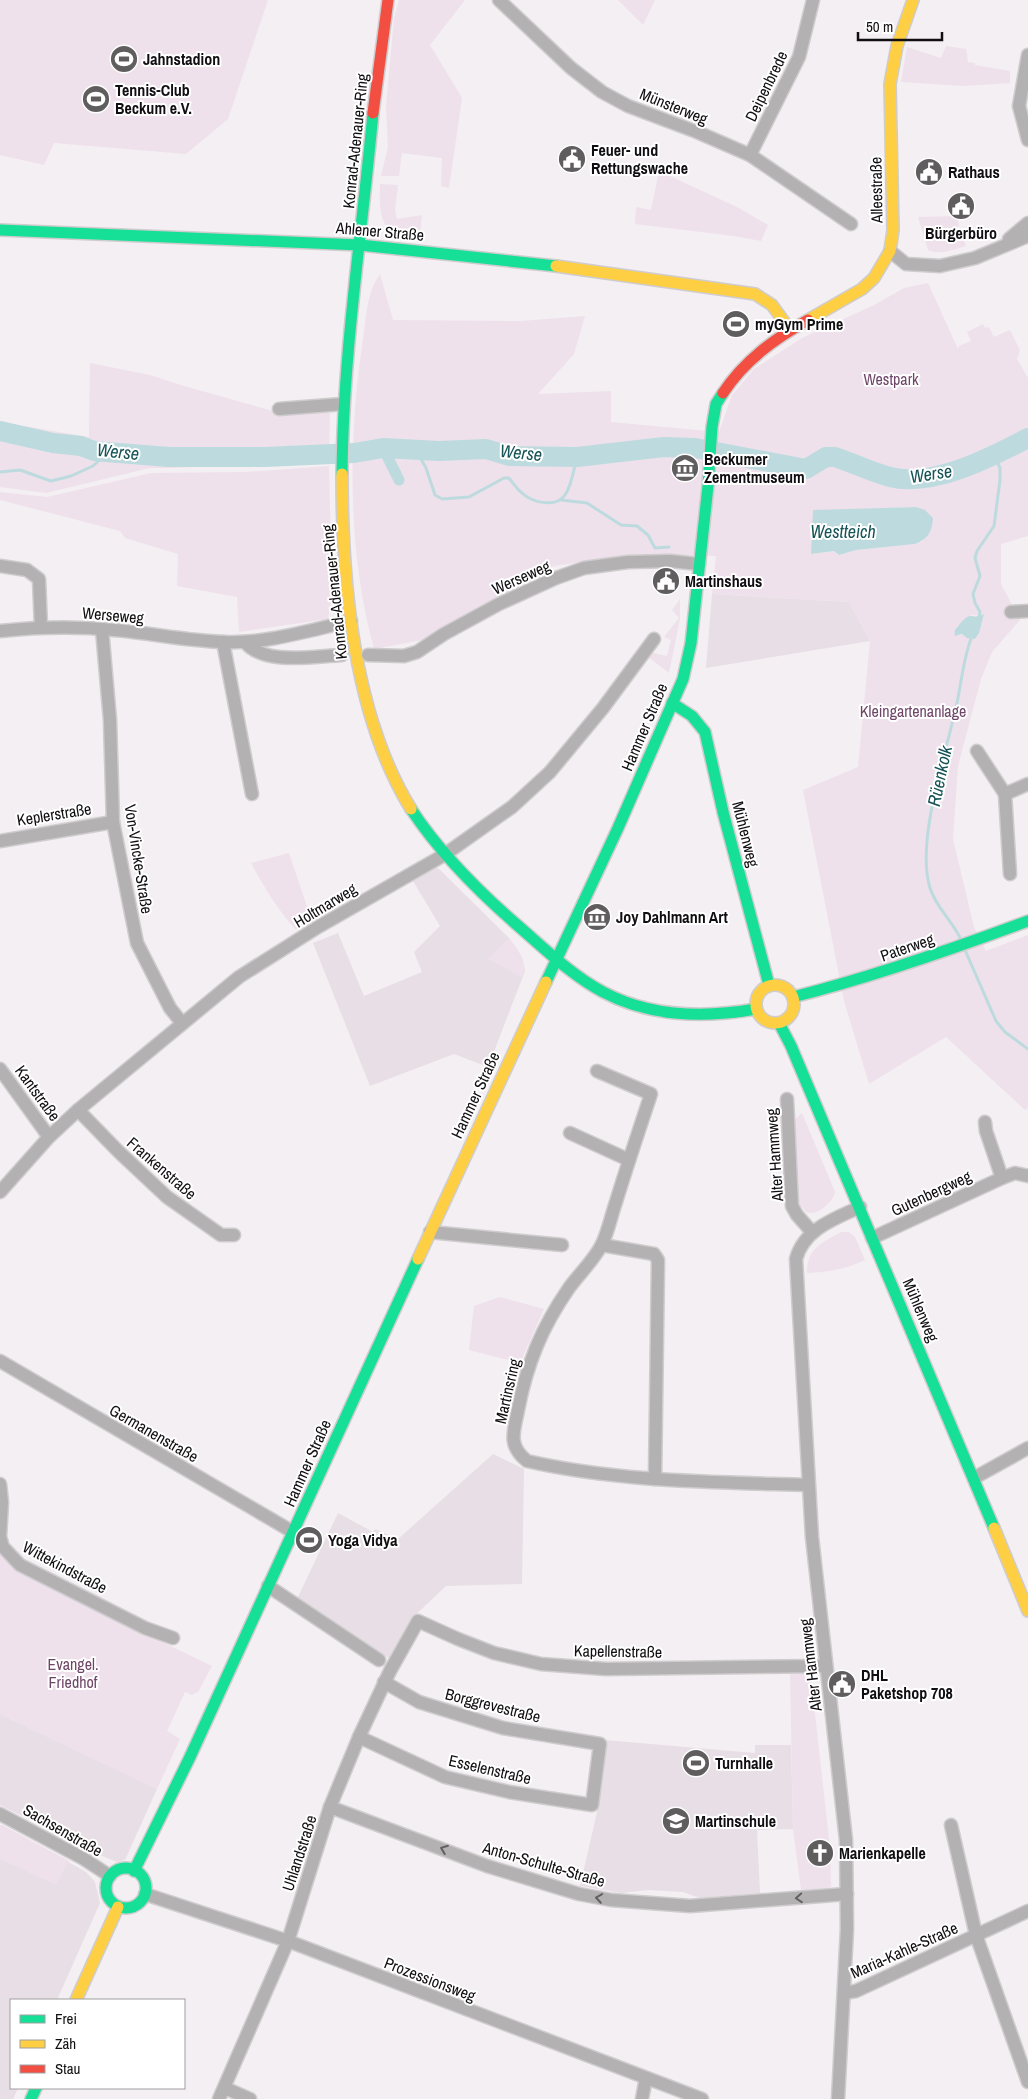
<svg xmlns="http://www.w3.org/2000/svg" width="1028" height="2099" font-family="'Archivo Narrow',sans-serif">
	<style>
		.built { fill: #e8dee5 }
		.green { fill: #eee1eb; fill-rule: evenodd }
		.water { fill: #bddbde }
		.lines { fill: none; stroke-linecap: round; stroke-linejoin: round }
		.stream { stroke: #bddbde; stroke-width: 3 }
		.canal { stroke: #bddbde; stroke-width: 11 }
		.river { stroke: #bddbde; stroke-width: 20 }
		.street-casing { stroke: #cfccce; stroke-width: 15 }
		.fast-casing { stroke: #cfccce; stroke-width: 14 }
		.slow-casing { stroke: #cfccce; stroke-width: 14 }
		.jam-casing { stroke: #cfccce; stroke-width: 14 }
		.street { stroke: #b3b1b2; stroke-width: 12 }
		.fast { stroke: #16e098; stroke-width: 11 }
		.slow { stroke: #ffcf43; stroke-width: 11 }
		.jam { stroke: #f24e42; stroke-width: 11 }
		.oneway { stroke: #626061 }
		.labels { text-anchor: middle; stroke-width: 4; stroke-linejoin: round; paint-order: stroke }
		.poi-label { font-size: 16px; font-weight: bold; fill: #100e10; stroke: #fff; text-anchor: start }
		.street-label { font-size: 16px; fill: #100e10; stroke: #fff }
		.park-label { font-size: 16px; fill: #6f4567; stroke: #fff }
		.water-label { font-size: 18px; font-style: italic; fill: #155357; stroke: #fff }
	</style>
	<rect width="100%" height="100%" fill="#f4eff2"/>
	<g class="built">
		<path d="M712 594 849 602 870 641 706 668Z"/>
		<path d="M437 867 509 938 522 957 525 971 488 1067 454 1054 370 1086 313 943 338 933 364 996 422 972 414 952 440 926 413 881Z"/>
		<path d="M493 1454 524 1469 522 1584 446 1586 410 1620 389 1658 297 1599 338 1513 373 1532 375 1529 398 1539Z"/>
		<path d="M0 1714 157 1789 125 1860 117 1862 102 1856 0 1805Z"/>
		<path d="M605 1740 755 1753V1745H791L793 1829 757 1830 760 1893 700 1898 683 1892 649 1890 621 1893 580 1886 597 1812Z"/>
		<path d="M2 1825 86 1872 95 1882 100 1903 57 2000H11V2088H18L13 2099H0V1826Z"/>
	</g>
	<g class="green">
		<path d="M0 0H268L228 119 186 154 54 143 44 165 0 155Z"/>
		<path d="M399 0H465L430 45 462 98 449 188 441 186 442 158 402 153 399 176H381L388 147 386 107 394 18Z"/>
		<path d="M618 0H655L643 25Z"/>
		<path d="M946 46 966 49 968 62 975 63V65L1010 71V83L963 86 901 82 907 47 941 58Z"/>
		<path d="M659 171 737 207 768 225 761 241 734 236 635 224 636 207 651 210Z"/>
		<path d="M380 184 398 185 395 210 397 219 422 215 420 234C412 233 400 234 393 231 377 224 380 197 380 184Z"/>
		<path d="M957 216 959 226 956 227 958 233 961 232 966 246C955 249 938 256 928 250L918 217Z"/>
		<path d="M380 274 393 320 521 321 585 316 574 354 538 394 611 391V422L719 432 732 395 754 369 802 338 874 305 904 288 928 283 958 349 959 346 971 341 967 332 983 324 985 328 989 327 994 337 1010 330 1020 350 1017 359 1028 378V536L1001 544V584L1020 620 992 652 981 679 958 766 953 839 974 927 986 951 1028 935V1108L1025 1110 946 1037 869 1084 844 1001 803 790 858 767 870 641 849 602 712 594 716 556 638 554 554 566 433 638 374 649C347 551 348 439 363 339 366 318 367 291 380 274ZM916 507 923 541 915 544 855 550 839 555 834 551 812 554 859 509ZM972 615 980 616 983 615 982 623 966 634 958 635 955 628Z"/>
		<path d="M90 363 150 375 184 386 280 413H330L329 461 172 468H150L46 493 0 487V422L89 437Z"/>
		<path d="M329 466 332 596 328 619 239 632 237 597 177 586 178 554 125 538 120 531 0 500V492L47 497 151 473 247 472Z"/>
		<path d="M680 599V619L669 673 647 656 654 653 667 656 671 640 664 637 679 618 672 610Z"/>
		<path d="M289 853 312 921 296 930C277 909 264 887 251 863Z"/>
		<path d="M509 938C518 950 528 962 523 978L488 959Z"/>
		<path d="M802 1113 835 1192C833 1204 808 1224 802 1206L798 1207 793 1126 794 1120Z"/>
		<path d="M841 1232H849L855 1237 865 1260C846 1269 829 1272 807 1273 807 1248 822 1243 841 1232Z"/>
		<path d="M500 1297 544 1309 520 1363 469 1350 474 1306Z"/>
		<path d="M0 1545 2 1552 17 1572 212 1666 198 1692 192 1695 185 1692 167 1731 180 1739 157 1789 0 1714Z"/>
		<path d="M790 1669H810L830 1848 831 1886 828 1888 801 1890 793 1829Z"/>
		<path d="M2 1825 69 1861 56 1885 0 1859V1826Z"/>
	</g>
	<g class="water">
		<path d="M916 507 925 510 933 518C932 532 928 539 915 544L856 550 839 555 834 551 811 554 813 510Z"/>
		<path d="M984 614 979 633 975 639 967 638 962 634 955 636C954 630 955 629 959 625 972 609 971 621 984 614Z"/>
	</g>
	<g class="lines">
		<g class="stream">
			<path d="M415 448 426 468 435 495 442 499 469 497 504 478H509C513 483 517 489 522 493 533 503 556 508 565 495 572 485 574 468 577 457"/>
			<path d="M0 472 20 470 51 481 71 476 93 466 108 452"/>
			<path d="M561 500 587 503 621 525 637 526 648 535 655 548 669 547"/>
			<path d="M979 618 980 612 975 603 973 594 980 576 975 558 977 551 994 526 1000 480V468L994 455"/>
			<path d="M961 940C953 921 936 908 930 888 915 840 948 749 958 698 962 677 964 656 972 636"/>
			<path d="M965 950 996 1021 1005 1032 1028 1049"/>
		</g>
		<path class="canal" d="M383 448 399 480"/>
		<path class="river" d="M0 431 53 443 81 446 94 451 169 457H265L354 453 383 448 439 451 486 449 509 456 577 457 664 447 695 448 806 469 826 457H835C853 463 871 472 890 477 933 488 991 457 1028 438"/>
		<defs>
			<g id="street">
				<path d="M499 0 571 68 602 92 628 106 697 132 750 155 851 224"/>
				<path d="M1028 55 1019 106 1028 140"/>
				<path d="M750 155 799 57 813 0"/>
				<path d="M1009 239 1028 223"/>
				<path d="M890 251 906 264 940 266 975 258 1028 236"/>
				<path d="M279 409 343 404"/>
				<path d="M0 566 27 570 39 579 41 627"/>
				<path d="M1011 612 1028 611"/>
				<path d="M102 629 110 720 113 822 137 943 170 1008 182 1023"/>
				<path d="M0 631C38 627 76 626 114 630 151 633 187 641 224 642 266 644 310 630 351 621"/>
				<path d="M223 642 252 794"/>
				<path d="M245 642C264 666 314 656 342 655"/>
				<path d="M368 655 404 656 417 652 444 634 499 604 556 578 584 568 628 562 670 561 699 564"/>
				<path d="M977 751 1005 794"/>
				<path d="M0 841 113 822"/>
				<path d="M1010 874 1005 794 1028 784"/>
				<path d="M0 1069 49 1137"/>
				<path d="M597 1071 651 1094C639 1130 627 1166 616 1202 611 1216 608 1233 601 1246 593 1261 579 1274 569 1288 542 1327 527 1363 518 1410 514 1431 507 1445 527 1461 619 1482 714 1482 808 1485"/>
				<path d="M787 1099 792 1206 797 1215 812 1232"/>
				<path d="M78 1110 119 1152 167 1197 221 1235H234"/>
				<path d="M985 1122 986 1131 1002 1178"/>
				<path d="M570 1133 629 1160"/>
				<path d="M0 1192 49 1137 78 1110 239 977 318 927 444 855 512 807 550 772 603 708 654 639"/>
				<path d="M430 1232 562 1245"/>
				<path d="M872 1238 1002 1178 1015 1173 1028 1176"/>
				<path d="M602 1245 654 1254 658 1260 655 1479"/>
				<path d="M0 1361 293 1532"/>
				<path d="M974 1478 1028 1448"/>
				<path d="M0 1484 2 1502 0 1537 3 1547 20 1565 145 1628 173 1638"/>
				<path d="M268 1586 379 1660"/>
				<path d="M359 1737 445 1777 509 1792 592 1805 600 1744 503 1728 419 1702 384 1682"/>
				<path d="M330 1807 487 1866 579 1894 611 1900 690 1906 847 1894"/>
				<path d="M0 1814 84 1859 110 1876"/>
				<path d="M951 1825 976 1935 1028 2082"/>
				<path d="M145 1894 288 1941 702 2099"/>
				<path d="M844 1993 856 1991 1028 1911"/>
				<path d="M225 2088 250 2099"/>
				<path d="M219 2099 288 1941 330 1807 359 1737 390 1671 418 1621 458 1639 494 1653 541 1664 606 1669 826 1666"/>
				<path d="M642 2099 646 2078"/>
				<path d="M838 2099 847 1929 846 1840 812 1537 796 1259C804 1229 834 1219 860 1207"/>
			</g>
			<g id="fast">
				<path d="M0 230 360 245 556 266"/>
				<path d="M342 474C343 353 362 233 373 113"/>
				<path d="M672 703 692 716 705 732 723 812 769 985"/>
				<path d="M411 809C440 853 477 890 516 924 544 948 571 975 603 992 650 1017 705 1018 756 1009"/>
				<path d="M546 982 618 828 683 679 691 643 708 486 712 427 716 404 723 393"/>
				<path d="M793 997C873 977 950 950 1028 921"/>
				<path d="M779 1023 791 1046 994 1528"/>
				<circle cx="126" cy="1888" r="20"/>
				<path d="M134 1871 190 1757 418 1259"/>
				<path d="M31 2099 36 2088"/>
			</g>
			<g id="slow">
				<path d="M556 266 755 294 772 305 790 330"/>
				<path d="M808 320 862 289 874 278 890 251 893 230 890 84 897 46 913 0"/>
				<path d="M342 474C342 582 353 715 411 809"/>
				<circle cx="775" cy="1004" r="19"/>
				<path d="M418 1259 546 982"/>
				<path d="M994 1528 1028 1611"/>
				<path d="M76 2000 118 1907"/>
			</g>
			<g id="jam">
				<path d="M373 113 388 0"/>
				<path d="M723 393C744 361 774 339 808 320"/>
			</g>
		</defs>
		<use href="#street" class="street-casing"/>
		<use href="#fast" class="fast-casing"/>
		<use href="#slow" class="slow-casing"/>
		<use href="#jam" class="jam-casing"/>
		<use href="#street" class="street"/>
		<use href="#fast" class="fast"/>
		<use href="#slow" class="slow"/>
		<use href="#jam" class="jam"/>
	</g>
	<defs><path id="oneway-chevron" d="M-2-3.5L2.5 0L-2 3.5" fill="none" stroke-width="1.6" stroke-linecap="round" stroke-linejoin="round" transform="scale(1.25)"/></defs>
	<g class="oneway">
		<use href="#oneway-chevron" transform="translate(444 1849) rotate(-159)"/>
		<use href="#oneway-chevron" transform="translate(599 1898) rotate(-171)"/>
		<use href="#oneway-chevron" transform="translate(799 1898) rotate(176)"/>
	</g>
	<defs>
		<symbol id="stadium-disc" viewBox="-11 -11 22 22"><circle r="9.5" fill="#605d5f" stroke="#fff"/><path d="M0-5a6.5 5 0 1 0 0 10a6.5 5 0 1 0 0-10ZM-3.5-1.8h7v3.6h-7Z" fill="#fff"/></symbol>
		<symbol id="civic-disc" viewBox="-11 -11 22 22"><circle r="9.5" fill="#605d5f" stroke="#fff"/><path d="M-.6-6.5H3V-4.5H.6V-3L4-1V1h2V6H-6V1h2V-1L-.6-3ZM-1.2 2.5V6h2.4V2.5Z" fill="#fff"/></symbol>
		<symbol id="museum-disc" viewBox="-11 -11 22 22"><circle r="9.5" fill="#605d5f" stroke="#fff"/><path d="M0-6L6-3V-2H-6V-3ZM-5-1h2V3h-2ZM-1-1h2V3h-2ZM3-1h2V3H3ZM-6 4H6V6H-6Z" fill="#fff"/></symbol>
		<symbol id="school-disc" viewBox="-11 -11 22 22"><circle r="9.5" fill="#605d5f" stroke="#fff"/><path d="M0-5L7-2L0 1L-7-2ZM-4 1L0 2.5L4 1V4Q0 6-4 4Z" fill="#fff"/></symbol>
		<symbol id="church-disc" viewBox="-11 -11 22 22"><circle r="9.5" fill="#605d5f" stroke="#fff"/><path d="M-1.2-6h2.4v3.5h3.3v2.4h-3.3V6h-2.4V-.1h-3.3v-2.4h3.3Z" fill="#fff"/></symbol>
	</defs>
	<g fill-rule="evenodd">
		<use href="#stadium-disc" x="108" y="43" width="32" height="32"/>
		<use href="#stadium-disc" x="80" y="83" width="32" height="32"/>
		<use href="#civic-disc" x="556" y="143" width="32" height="32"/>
		<use href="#civic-disc" x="913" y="156" width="32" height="32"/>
		<use href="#civic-disc" x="945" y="190" width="32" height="32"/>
		<use href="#stadium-disc" x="720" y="308" width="32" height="32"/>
		<use href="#museum-disc" x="669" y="452" width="32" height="32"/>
		<use href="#civic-disc" x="650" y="565" width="32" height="32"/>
		<use href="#museum-disc" x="581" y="901" width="32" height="32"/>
		<use href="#stadium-disc" x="293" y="1524" width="32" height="32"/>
		<use href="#civic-disc" x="826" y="1668" width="32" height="32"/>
		<use href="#stadium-disc" x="680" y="1747" width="32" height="32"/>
		<use href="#school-disc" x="660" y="1805" width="32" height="32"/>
		<use href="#church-disc" x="804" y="1837" width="32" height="32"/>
	</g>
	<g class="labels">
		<g class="poi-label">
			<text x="143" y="65">Jahnstadion</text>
			<text x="115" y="96">Tennis-Club<tspan x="115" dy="18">Beckum e.V.</tspan></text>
			<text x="591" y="156">Feuer- und<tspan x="591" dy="18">Rettungswache</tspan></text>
			<text x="948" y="178">Rathaus</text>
			<text x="961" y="239" text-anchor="middle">Bürgerbüro</text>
			<text x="755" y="330">myGym Prime</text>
			<text x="704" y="465">Beckumer<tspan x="704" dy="18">Zementmuseum</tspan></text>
			<text x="685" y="587">Martinshaus</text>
			<text x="616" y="923">Joy Dahlmann Art</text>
			<text x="328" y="1546">Yoga Vidya</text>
			<text x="861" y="1681">DHL<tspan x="861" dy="18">Paketshop 708</tspan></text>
			<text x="715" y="1769">Turnhalle</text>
			<text x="695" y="1827">Martinschule</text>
			<text x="839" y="1859">Marienkapelle</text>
		</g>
		<g class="street-label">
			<text transform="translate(766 86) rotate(-64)" y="6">Deipenbrede</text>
			<text transform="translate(674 106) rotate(22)" y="6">Münsterweg</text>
			<text transform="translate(355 141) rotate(-84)" y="6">Konrad-Adenauer-Ring</text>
			<text transform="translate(876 190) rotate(-91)" y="6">Alleestraße</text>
			<text transform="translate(380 231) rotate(5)" y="6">Ahlener Straße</text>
			<text transform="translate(521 577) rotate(-24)" y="6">Werseweg</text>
			<text transform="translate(334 592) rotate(-96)" y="6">Konrad-Adenauer-Ring</text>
			<text transform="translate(113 615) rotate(5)" y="6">Werseweg</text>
			<text transform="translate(644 727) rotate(-67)" y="6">Hammer Straße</text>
			<text transform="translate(54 814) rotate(-9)" y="6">Keplerstraße</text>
			<text transform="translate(746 834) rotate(76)" y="6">Mühlenweg</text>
			<text transform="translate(139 859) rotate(81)" y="6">Von-Vincke-Straße</text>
			<text transform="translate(325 905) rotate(-31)" y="6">Holtmarweg</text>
			<text transform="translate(907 947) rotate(-19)" y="6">Paterweg</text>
			<text transform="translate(38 1093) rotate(54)" y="6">Kantstraße</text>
			<text transform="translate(475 1095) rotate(-65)" y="6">Hammer Straße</text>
			<text transform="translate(774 1155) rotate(-94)" y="6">Alter Hammweg</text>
			<text transform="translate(162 1168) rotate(41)" y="6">Frankenstraße</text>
			<text transform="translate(931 1193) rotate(-25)" y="6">Gutenbergweg</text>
			<text transform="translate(921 1310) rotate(67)" y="6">Mühlenweg</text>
			<text transform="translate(507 1391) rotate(-77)" y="6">Martinsring</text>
			<text transform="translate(154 1433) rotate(30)" y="6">Germanenstraße</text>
			<text transform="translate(307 1463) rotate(-66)" y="6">Hammer Straße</text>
			<text transform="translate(65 1567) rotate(28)" y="6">Wittekindstraße</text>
			<text transform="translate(618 1651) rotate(1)" y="6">Kapellenstraße</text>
			<text transform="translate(810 1665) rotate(-97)" y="6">Alter Hammweg</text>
			<text transform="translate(493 1705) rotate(14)" y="6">Borggrevestraße</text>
			<text transform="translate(490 1769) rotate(13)" y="6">Esselenstraße</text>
			<text transform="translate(63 1830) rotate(30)" y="6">Sachsenstraße</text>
			<text transform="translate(299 1853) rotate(-72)" y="6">Uhlandstraße</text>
			<text transform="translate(544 1864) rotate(16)" y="6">Anton-Schulte-Straße</text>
			<text transform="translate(904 1950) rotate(-24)" y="6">Maria-Kahle-Straße</text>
			<text transform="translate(430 1979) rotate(21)" y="6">Prozessionsweg</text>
		</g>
		<g class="park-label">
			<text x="891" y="385">Westpark</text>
			<text x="913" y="717">Kleingartenanlage</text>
			<text x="73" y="1670">Evangel.<tspan x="73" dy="18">Friedhof</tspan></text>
		</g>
		<g class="water-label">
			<text transform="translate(118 452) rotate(6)" y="6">Werse</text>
			<text transform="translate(521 453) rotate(6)" y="6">Werse</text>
			<text transform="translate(931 474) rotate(-9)" y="6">Werse</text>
			<text x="843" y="538">Westteich</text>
			<text transform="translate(940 776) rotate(-78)" y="6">Rüenkolk</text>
		</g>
	</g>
	<rect x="10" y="1999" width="175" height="90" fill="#ffffff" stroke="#9f9f9f"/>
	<rect x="20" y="2015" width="25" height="8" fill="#16e098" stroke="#9f9f9f"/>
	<text x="55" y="2024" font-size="15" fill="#100e10">Frei</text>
	<rect x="20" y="2040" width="25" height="8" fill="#ffcf43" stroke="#9f9f9f"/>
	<text x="55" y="2049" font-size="15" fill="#100e10">Zäh</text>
	<rect x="20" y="2065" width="25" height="8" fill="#f24e42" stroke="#9f9f9f"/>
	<text x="55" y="2074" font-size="15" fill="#100e10">Stau</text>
	<path d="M858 32v8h84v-8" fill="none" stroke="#100e10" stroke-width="2.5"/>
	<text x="866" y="32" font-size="15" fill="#100e10" stroke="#ffffff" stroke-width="4" paint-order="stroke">50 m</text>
</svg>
